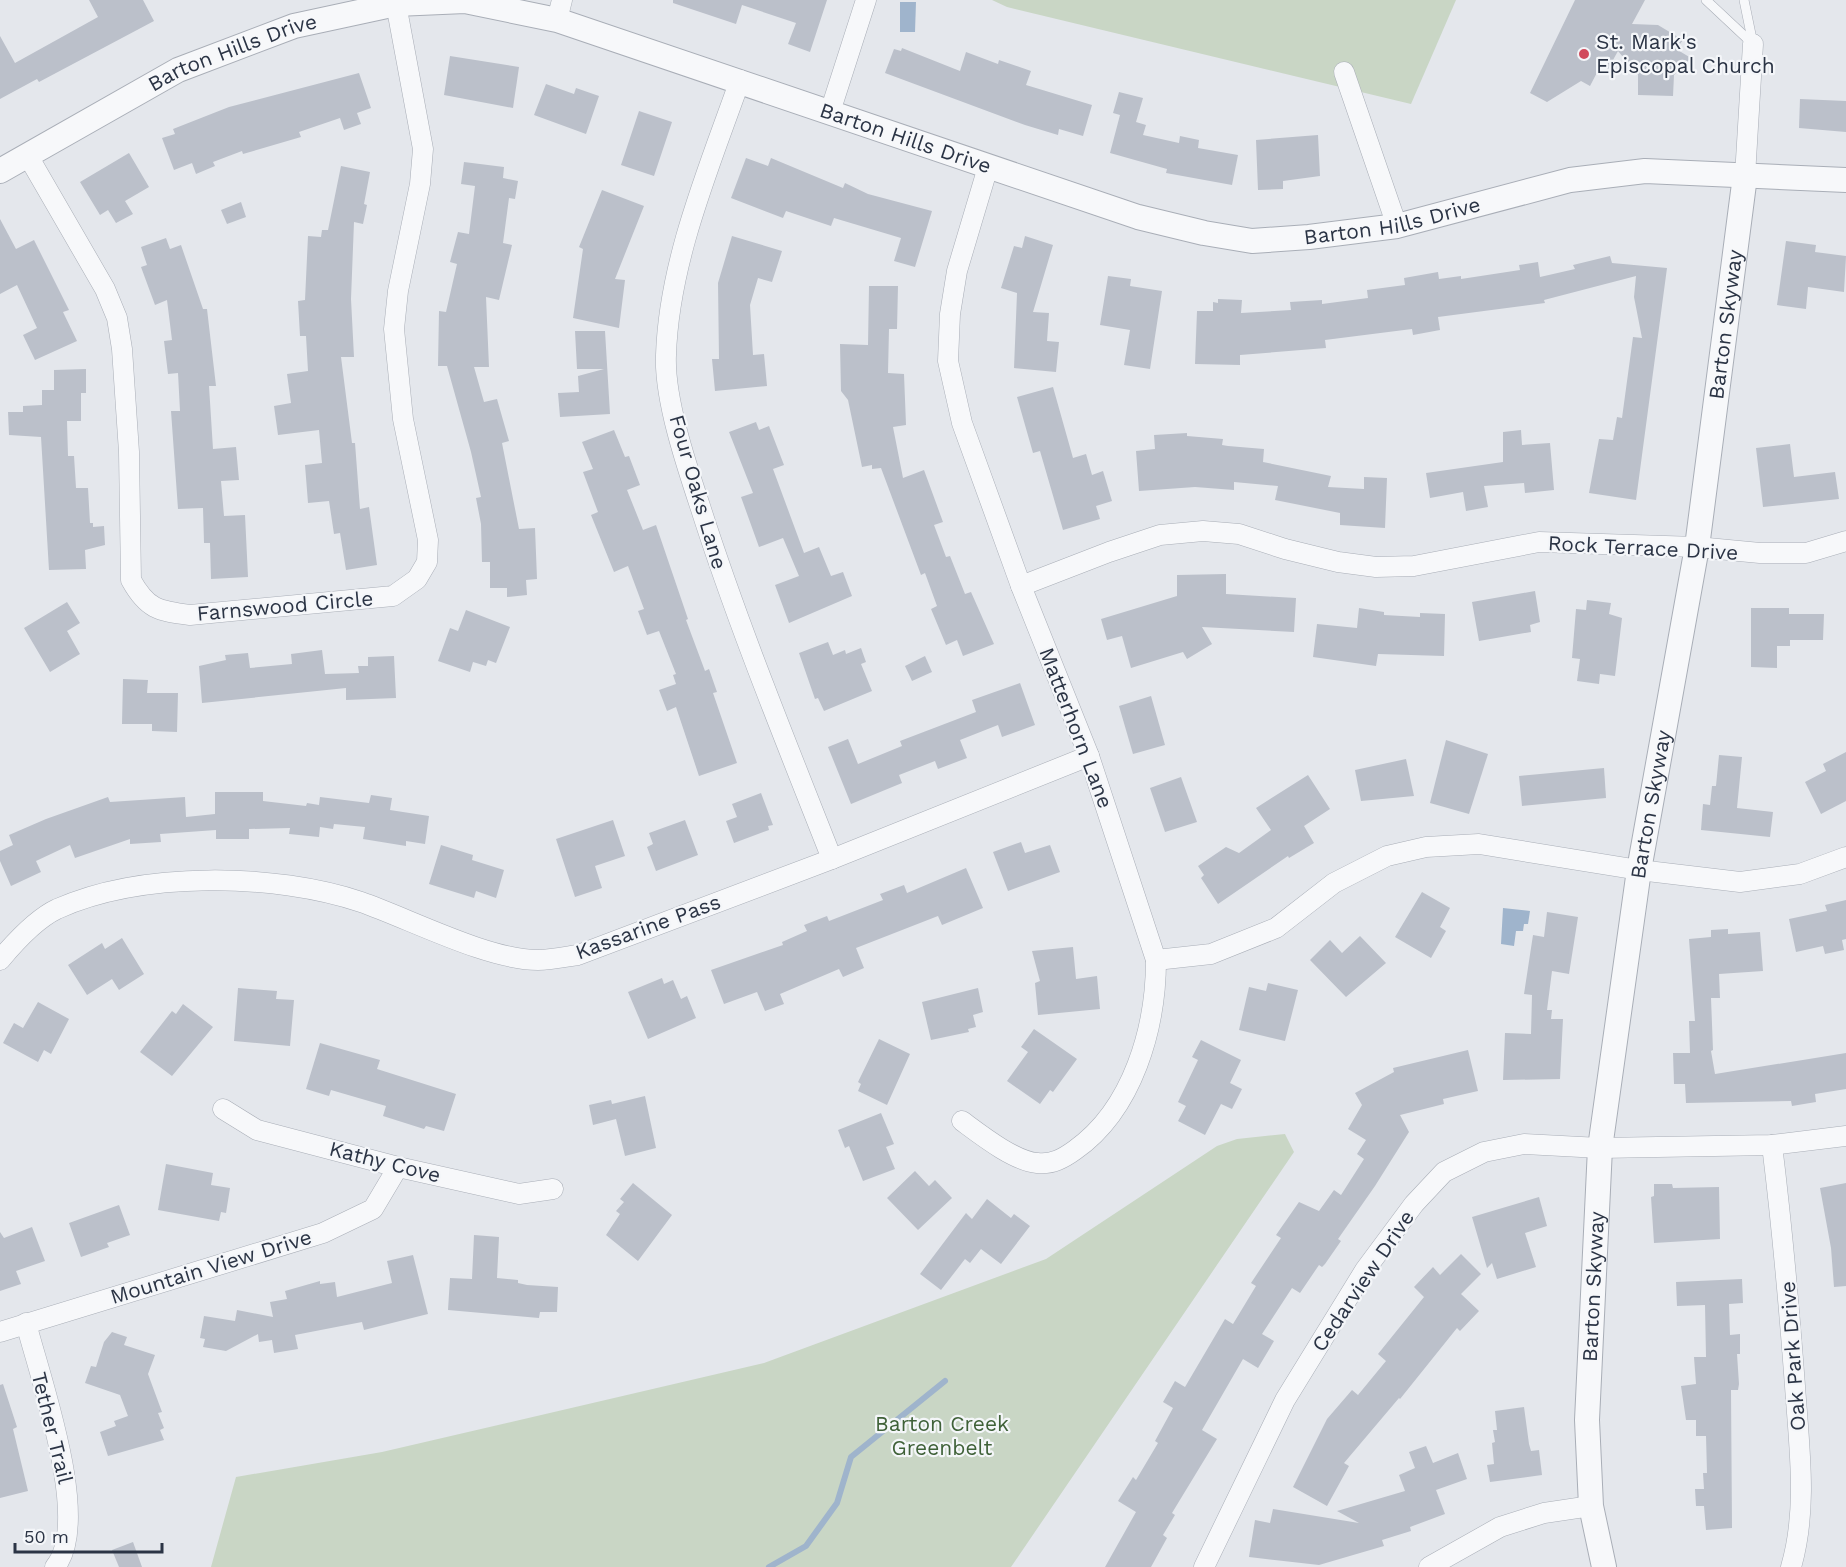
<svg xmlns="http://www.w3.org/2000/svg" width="1846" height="1567" font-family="'Work Sans',sans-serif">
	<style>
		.green { fill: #c9d6c5 }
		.water { fill: #9fb4cc }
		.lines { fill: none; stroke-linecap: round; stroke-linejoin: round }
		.stream { stroke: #9fb4cc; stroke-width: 6 }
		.building { fill: #bbc0ca }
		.service-casing { stroke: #a9aeb7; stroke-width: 10 }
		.minor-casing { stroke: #a9aeb7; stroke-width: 21 }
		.tertiary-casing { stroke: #a9aeb7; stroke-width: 26 }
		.service { stroke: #f7f8fa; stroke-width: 9 }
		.minor { stroke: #f7f8fa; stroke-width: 20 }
		.tertiary { stroke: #f7f8fa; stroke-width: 24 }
		.poi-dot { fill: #d1495b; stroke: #f4f6f9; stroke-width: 2 }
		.labels { text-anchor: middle; stroke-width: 4.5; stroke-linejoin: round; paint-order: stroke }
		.poi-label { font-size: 21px; fill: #2b3445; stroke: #f4f6f9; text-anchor: start }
		.street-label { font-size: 21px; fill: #2b3445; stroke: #f4f6f9 }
		.park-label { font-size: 21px; fill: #3f6138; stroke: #f4f6f9 }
	</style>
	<rect width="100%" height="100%" fill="#e4e7ec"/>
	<g class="green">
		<path d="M992 0H1456L1411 104 1007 7Z"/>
		<path d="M1285 1134 1294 1152 1011 1567H211L236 1477 382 1452 764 1363 1046 1259 1217 1146 1237 1139Z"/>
	</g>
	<g class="water">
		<path d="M900 2H916L915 32H900Z"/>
		<path d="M1503 908 1530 911 1528 924H1524L1523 931H1516L1514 946 1501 944Z"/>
	</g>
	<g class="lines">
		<path class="stream" d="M769 1567 806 1546 837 1503 851 1457 945 1381"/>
	</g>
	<g class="building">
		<path d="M89 0H143L154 21 39 82 37 79 0 99V36L15 63 98 17Z"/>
		<path d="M673 0H827L810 52 788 44 796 23 742 5 736 24 673 3Z"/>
		<path d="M1575 0H1645L1632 24 1658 25 1683 40 1676 49 1691 58 1674 75 1673 96 1638 95V75L1618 51 1608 69 1601 65 1590 86 1581 81 1547 102 1530 93Z"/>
		<path d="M902 48 960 71 966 52 998 64 999 60 1031 71 1026 85 1092 105 1083 136 1059 129 1058 135 1025 125 885 73 894 49 901 51Z"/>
		<path d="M450 56 519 67 513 108 444 95Z"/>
		<path d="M359 73 371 108 357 113 361 124 344 130 340 118 299 132 301 137 243 154 242 151 213 162 215 166 196 174 192 163 174 170 162 138 175 134 173 129 229 107Z"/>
		<path d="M546 84 574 94 576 88 599 96 586 134 534 115Z"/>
		<path d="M1119 92 1143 98 1136 122 1146 125 1143 135 1179 143 1180 136 1199 140 1198 148 1238 155 1232 185 1166 173 1167 169 1110 153 1120 115 1113 113Z"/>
		<path d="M1800 99 1846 101V132L1799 128Z"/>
		<path d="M639 111 672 122 654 176 621 165Z"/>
		<path d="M1318 135 1320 176 1283 181V189L1258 190 1256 140Z"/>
		<path d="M129 153 149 187 125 201 133 214 116 223 108 210 100 215 80 182Z"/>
		<path d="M746 158 768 166 771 158 843 188 845 183 868 194 932 211 915 267 894 261 901 238 834 218 831 226 786 211 783 218 731 198Z"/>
		<path d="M464 162 504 167 503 178 518 181 515 199 509 198 503 243 512 245 499 300 486 297 489 367H474L484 402 497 399 509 441 502 443 519 529 535 528 537 579 526 580 527 595 507 597V588H490V562H482L481 524 476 498 481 497 471 452 447 366H438L439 311 446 312 457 264 450 262 458 232 469 234 475 186 461 184Z"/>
		<path d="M341 166 370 172 364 204 367 205 363 224 354 222 351 299 354 357H341L352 443H355L360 509 369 507 377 565 346 570 340 533 334 534 329 501 308 503 305 465 322 463 319 430 278 435 274 406 291 403 287 374 308 371 306 336H300L298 301 305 300 308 236 321 237 322 230H328Z"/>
		<path d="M602 190 644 206 615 279 625 280 619 328 573 318 583 249 579 247Z"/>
		<path d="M241 202 246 217 227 224 221 210Z"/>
		<path d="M0 219 16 249 34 240 69 310 63 312 77 341 35 360 23 335 37 328 17 285 0 294Z"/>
		<path d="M732 236 782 251 772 282 758 278 750 305 753 355 764 354 767 386 715 391 712 359H719L718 283Z"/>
		<path d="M1025 236 1053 245 1033 312 1049 313 1047 341 1059 342 1056 372 1014 368 1017 293 1001 288 1014 246 1022 248Z"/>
		<path d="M166 238 170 249 181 245 203 309H207L216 386H209L213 449 236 447 239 480 221 481 224 516 245 515 248 577 211 579 210 543H204L203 508 178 509 171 411H180L178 373 168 374 164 341 172 340 167 300 155 305 141 267 147 265 141 247Z"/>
		<path d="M1786 241 1816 245 1815 252 1846 256 1844 292 1808 287 1806 309 1777 305Z"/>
		<path d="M1610 256 1612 263 1667 268 1636 500 1589 493 1599 439 1613 440 1617 417 1622 418 1633 337 1642 338 1634 297 1636 276 1544 300 1545 303 1438 317 1440 330 1413 335 1412 329 1325 340 1326 348 1240 355V365L1195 364 1197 311H1213V302L1218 303V299L1242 300 1241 313 1291 310 1290 302 1322 300V304L1368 298 1367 290 1405 285 1404 278 1438 272 1439 279 1461 276V279L1520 270 1519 265 1538 262 1540 277 1575 269 1573 265Z"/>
		<path d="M1108 276 1131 279 1130 286 1162 291 1150 369 1124 365 1130 330 1100 325Z"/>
		<path d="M869 286H898L897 329H889L888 373 904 374 906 425 893 427 903 478 924 470 943 522 934 525 946 557 950 556 965 594 971 592 994 644 963 656 957 640 946 645 931 609 937 606 925 573 921 575 881 468 872 469V465L862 467 848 400 841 391 840 344 868 345Z"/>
		<path d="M575 331H605L610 414 560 417 558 393 579 392 578 376 604 369H577Z"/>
		<path d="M86 369V393H81V421H67L68 456H74L76 488H88L90 523H93V527L104 526 105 545 85 550 86 569 49 570 41 437 9 435 8 412H23V406L42 405V390H54V370Z"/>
		<path d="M1053 387 1073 458 1086 454 1092 475 1103 471 1112 501 1096 506 1100 519 1063 530 1040 451 1033 453 1017 397Z"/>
		<path d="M756 422 759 430 769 426 784 465 773 469 804 553 819 547 831 576 843 572 852 596 789 623 775 585 799 576 783 538 759 547 741 497 753 493 729 432Z"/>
		<path d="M614 430 625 457 629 456 640 485 627 490 643 530 656 525 688 619 686 620 705 671 709 669 717 692 713 693 737 763 699 776 676 707 667 711 659 690 676 684 673 675 676 674 659 631 647 635 638 611 644 609 628 566 614 572 591 515 598 512 583 472 593 469 582 442Z"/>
		<path d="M1521 430 1522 445 1550 443 1554 490 1525 493 1524 483 1484 486 1488 507 1466 511 1463 492 1430 498 1426 473 1503 462V432Z"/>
		<path d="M1187 433V436L1223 439 1222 445 1228 446 1264 449 1263 462 1331 476 1328 487 1364 489V477L1387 478 1385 528 1340 525V513L1275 500 1278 486 1234 482V490L1195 487 1139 491 1136 451 1155 449 1154 435Z"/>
		<path d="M1790 444 1794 477 1835 472 1839 499 1763 507 1756 448Z"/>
		<path d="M1226 574V594L1296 598 1294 632 1202 627 1212 644 1187 659 1183 652 1131 668 1122 636 1107 640 1101 619 1177 596V575Z"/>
		<path d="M1535 591 1540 622 1530 625 1531 632 1479 641 1472 602Z"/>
		<path d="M1587 600 1611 603 1609 614 1622 618 1615 676 1600 674 1599 684 1577 681 1580 659 1572 658 1576 609 1586 610Z"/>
		<path d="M67 602 80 623 67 631 80 654 50 672 24 628Z"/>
		<path d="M1359 608 1384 612V615L1420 617V613L1445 614 1444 656 1378 654 1376 666 1313 657 1317 624 1357 628Z"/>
		<path d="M1751 608H1789V614H1824L1823 640H1790V646H1777V668L1751 667Z"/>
		<path d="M466 610 510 627 496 663 488 660 486 666 473 662 470 672 438 661 450 628 458 631Z"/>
		<path d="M828 642 833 655 845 650 846 654 861 648 866 662 861 664 872 691 824 711 818 698 815 699 799 653Z"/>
		<path d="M322 650 325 674 359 673 358 666H368V657L394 656 396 698 346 700V688L202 703 199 666 226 660 225 655 248 653 250 668 292 664 291 654Z"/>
		<path d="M925 656 932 672 912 681 905 666Z"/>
		<path d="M123 679 148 680 147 693H178L177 732 152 731V724H122Z"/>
		<path d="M1020 683 1035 725 1002 737 998 725 960 740 967 758 938 769 935 761 899 775 902 783 851 804 828 747 848 739 858 764 902 746 900 741 976 712 972 700Z"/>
		<path d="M1151 696 1165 745 1133 754 1119 706Z"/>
		<path d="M1446 740 1488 754 1469 814 1430 803Z"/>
		<path d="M1846 752V801L1821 814 1805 782 1826 771 1823 764Z"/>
		<path d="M1719 755 1742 757 1737 808 1773 812 1770 837 1701 830 1703 804 1710 805 1712 786H1716Z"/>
		<path d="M1406 759 1414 796 1361 801 1355 770Z"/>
		<path d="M1604 768 1606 798 1522 806 1519 776Z"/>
		<path d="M1308 775 1330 809 1304 826 1314 843 1289 858 1288 856 1218 904 1201 878 1204 875 1198 866 1226 847 1239 853 1271 830 1256 808Z"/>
		<path d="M1181 777 1197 822 1165 832 1150 788Z"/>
		<path d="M215 792H263V801L306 806 307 803 319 805 320 797 369 803 371 795 392 798 390 810 429 816 425 844 406 841V846L363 839 365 827 334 824 333 829 320 827 319 837 289 834 290 828 249 829V839H216V830L160 834 161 842 130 844V839L75 858 70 845 36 861 41 872 11 886 0 861V851L13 845 9 835 46 819 108 797 110 802 185 797 186 817 215 814Z"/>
		<path d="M761 793 773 825 768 826 769 830 734 843 726 821 737 817 732 804Z"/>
		<path d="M613 820 625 856 595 866 602 888 575 897 556 839Z"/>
		<path d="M685 820 698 855 656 871 647 847 653 844 649 833Z"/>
		<path d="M1021 842 1025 853 1050 845 1060 872 1008 891 993 852Z"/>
		<path d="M441 845 473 855 472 860 504 870 496 898 476 891 474 898 429 884Z"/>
		<path d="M966 868 983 908 942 925 938 916 856 948 864 968 843 977 839 969 780 994 784 1004 765 1011 757 992 724 1004 711 970 783 945 782 942 807 931 804 925 827 916 829 921 883 900 880 894 904 885 907 893Z"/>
		<path d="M1422 892 1450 908 1440 927 1446 931 1431 958 1395 937Z"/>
		<path d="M1846 900V939L1842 940 1844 950 1825 954 1823 946 1796 952 1789 919 1827 911 1825 905Z"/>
		<path d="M1547 912 1578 917 1569 974 1552 971 1547 1010H1552L1551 1019H1563L1560 1079 1503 1080 1505 1033 1531 1034 1532 995 1524 994 1533 935 1544 937Z"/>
		<path d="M1728 929V934L1760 932 1763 971 1719 974 1720 998H1711L1713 1050 1711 1051 1715 1074 1846 1053V1089L1815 1094 1816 1102 1792 1106 1791 1101 1686 1103 1685 1084H1674L1673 1053H1690L1689 1021H1695L1689 939 1711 937V930Z"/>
		<path d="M1360 936 1386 963 1346 997 1310 960 1330 940 1342 953Z"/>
		<path d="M122 938 144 974 119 990 112 979 87 995 68 965 102 943 105 949Z"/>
		<path d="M1073 947 1076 979 1097 976 1100 1009 1038 1015 1035 983 1040 981 1032 951Z"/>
		<path d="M662 978 664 984 673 980 681 999 687 996 696 1018 648 1039 628 992Z"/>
		<path d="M1268 983 1298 990 1285 1041 1239 1030 1249 987 1266 991Z"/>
		<path d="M238 988 277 991 276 999 294 1000 290 1046 234 1041Z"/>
		<path d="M978 988 983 1012 973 1015 976 1027 968 1029 969 1032 931 1040 922 1002Z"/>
		<path d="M38 1002 69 1019 51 1054 44 1050 38 1062 3 1043 14 1023 23 1028Z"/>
		<path d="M183 1004 213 1027 172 1076 140 1052 172 1011 176 1014Z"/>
		<path d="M1034 1029 1077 1059 1053 1092 1050 1090 1040 1104 1007 1081 1028 1052 1021 1047Z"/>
		<path d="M879 1039 910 1054 887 1105 858 1091 861 1084 858 1082Z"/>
		<path d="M1201 1040 1241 1060 1230 1083 1242 1089 1232 1109 1221 1104 1205 1135 1178 1121 1186 1106 1178 1102 1198 1060 1192 1057Z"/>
		<path d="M320 1043 380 1060 377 1069 456 1094 444 1131 426 1126 424 1129 383 1116 386 1106 331 1090 329 1096 306 1089Z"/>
		<path d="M1468 1050 1478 1091 1443 1099 1444 1104 1400 1115 1409 1132 1375 1186 1338 1239 1341 1241 1325 1264 1322 1267 1319 1265 1300 1293 1292 1288 1262 1334 1274 1341 1258 1368 1243 1359 1202 1430 1217 1439 1172 1513 1175 1515 1163 1535 1167 1538 1151 1567H1105L1136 1512 1118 1501 1133 1477 1136 1480 1158 1443 1155 1441 1173 1408 1163 1402 1175 1381 1185 1387 1225 1319 1233 1324 1256 1286 1251 1283 1281 1238 1276 1235 1299 1202 1319 1211 1334 1190 1341 1195 1364 1159 1357 1154 1366 1140 1348 1129 1362 1105 1355 1093 1394 1072 1393 1068Z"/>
		<path d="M645 1096 656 1148 625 1156 616 1119 593 1125 589 1105 611 1100 612 1104Z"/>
		<path d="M881 1113 894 1144 886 1147 895 1169 863 1181 849 1146 845 1148 838 1130Z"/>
		<path d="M166 1164 213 1173 211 1185 230 1188 226 1213 221 1212 219 1221 158 1210Z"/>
		<path d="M915 1171 929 1186 935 1180 952 1198 918 1230 887 1198Z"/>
		<path d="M633 1183 672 1215 638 1261 606 1235 620 1214 616 1211 624 1202 620 1199Z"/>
		<path d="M1846 1183V1286L1834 1287 1831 1248 1820 1188Z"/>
		<path d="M1654 1184H1672L1673 1188 1719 1187 1720 1239 1654 1243 1651 1197 1654 1196Z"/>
		<path d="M1539 1197 1547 1226 1525 1233 1536 1267 1497 1279 1492 1263 1487 1268 1472 1217Z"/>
		<path d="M987 1199 1011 1218 1014 1214 1030 1226 1001 1264 981 1249 970 1263 965 1259 941 1290 920 1274 966 1213 972 1219Z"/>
		<path d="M119 1205 130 1235 107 1243 109 1247 81 1257 69 1223Z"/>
		<path d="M32 1227 45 1261 16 1271 21 1284 0 1291V1232L4 1238Z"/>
		<path d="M474 1235 499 1237 497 1278 518 1280V1283L527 1285 558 1287 557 1312H540L539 1318 448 1310 450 1278 472 1279Z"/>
		<path d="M1461 1254 1481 1274 1461 1294 1479 1311 1460 1331 1457 1328 1400 1399 1399 1398 1344 1463 1349 1466 1327 1506 1293 1487 1327 1419 1352 1390 1358 1395 1386 1361 1378 1354 1424 1297 1414 1287 1433 1267 1440 1275Z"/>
		<path d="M413 1255 428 1314 364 1330 362 1322 295 1335 298 1349 274 1353 272 1340 259 1342 258 1334 226 1351 203 1347 205 1339 200 1338 204 1316 235 1321 237 1310 273 1317 270 1302 287 1299 285 1291 320 1281V1284L335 1282 337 1297 392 1283 387 1261Z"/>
		<path d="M1742 1279 1743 1303 1729 1304 1730 1335 1740 1334V1354H1737L1739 1384 1738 1390H1731L1732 1528 1706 1530 1704 1506H1696L1695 1489H1704L1703 1473H1707L1706 1436H1696V1420H1686L1681 1386 1696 1384 1694 1357H1706L1705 1305 1677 1306 1676 1282Z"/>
		<path d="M112 1332 127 1337 124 1345 155 1355 148 1374 162 1412 158 1413 164 1428 160 1430 164 1440 108 1456 100 1432 116 1426 114 1421 128 1416 120 1395 85 1383 91 1366 96 1367 104 1342Z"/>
		<path d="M3 1384 17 1427 13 1429 28 1491 0 1498V1385Z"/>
		<path d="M1524 1407 1529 1444 1531 1451 1539 1450 1542 1475 1490 1482 1487 1465 1494 1464 1492 1443 1495 1442 1493 1430H1497L1495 1411Z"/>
		<path d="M1426 1446 1433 1463 1458 1453 1467 1479 1436 1490 1445 1514 1410 1527 1411 1531 1382 1540 1384 1546 1319 1565 1249 1557 1255 1520 1270 1523 1273 1509 1359 1523 1337 1511 1405 1491 1399 1475 1415 1468 1409 1452Z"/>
		<path d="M133 1542 142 1567H119L112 1550Z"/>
	</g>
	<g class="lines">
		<defs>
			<g id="service">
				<path d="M1706 0 1753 44"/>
				<path d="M1744 0 1753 44"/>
			</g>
			<g id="minor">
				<path d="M557 20 562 0"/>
				<path d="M1344 72 1397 226"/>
				<path d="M740 80C709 168 669 261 666 355 664 398 686 464 700 506 738 625 786 742 832 859"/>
				<path d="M830 112 866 0"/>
				<path d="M28 156 105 289 117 318 122 349 129 452 131 580C147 609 158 611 190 615L393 596 417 579 427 562 428 540 403 419 394 329 398 291 420 184 423 149 396 4"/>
				<path d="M1745 176 1753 44"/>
				<path d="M1021 586 1109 552 1160 535 1203 531 1239 534 1285 549 1338 562 1376 567 1414 566 1539 542 1697 547 1760 553H1806L1846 541"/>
				<path d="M0 960C15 942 36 919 57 909 142 871 275 873 361 902 410 919 488 960 538 960 551 960 565 957 578 955L832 859 1089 756"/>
				<path d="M1156 960 1211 954 1276 928 1334 883 1387 856 1426 847 1479 844 1639 870 1740 882 1800 874 1846 857"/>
				<path d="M223 1109 257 1130 398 1167 519 1194 553 1189"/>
				<path d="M962 1121C981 1135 1014 1161 1037 1163 1052 1165 1064 1158 1075 1150 1133 1109 1156 1028 1156 960L1089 756 1021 586 962 423 948 361 950 314 957 271 988 167"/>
				<path d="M1772 1145C1782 1226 1789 1305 1795 1386 1799 1446 1808 1509 1791 1567"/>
				<path d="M26 1323C40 1378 92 1522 55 1567"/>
				<path d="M0 1332 323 1233 373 1209 398 1167"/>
				<path d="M1204 1567 1285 1400 1365 1270 1414 1204 1444 1172 1484 1152 1524 1144 1600 1148 1772 1145 1846 1136"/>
				<path d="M1429 1567 1500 1527 1544 1513 1591 1506"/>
			</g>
			<g id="tertiary">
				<path id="s1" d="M0 171 178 70 294 26 396 4 465 1 557 20 1138 217 1204 233 1252 241 1309 237 1397 226 1570 180 1645 171 1846 180"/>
				<path id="s2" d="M1604 1567 1591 1506 1587 1420 1600 1148 1639 870 1697 547 1745 176"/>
			</g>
		</defs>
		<use href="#service" class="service-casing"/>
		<use href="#minor" class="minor-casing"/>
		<use href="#tertiary" class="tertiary-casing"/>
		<use href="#service" class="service"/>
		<use href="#minor" class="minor"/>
		<use href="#tertiary" class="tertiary"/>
	</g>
	<circle class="poi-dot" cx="1584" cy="54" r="6"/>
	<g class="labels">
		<g class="poi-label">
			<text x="1596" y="49">St. Mark's<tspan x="1596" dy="24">Episcopal Church</tspan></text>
		</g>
		<g class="street-label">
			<text dy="7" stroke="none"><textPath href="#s1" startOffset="262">Barton Hills Drive</textPath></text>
			<text dy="7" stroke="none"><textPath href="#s1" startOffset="964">Barton Hills Drive</textPath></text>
			<text dy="7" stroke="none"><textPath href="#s1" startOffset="1468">Barton Hills Drive</textPath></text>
			<text dy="7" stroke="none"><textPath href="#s2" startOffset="1254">Barton Skyway</textPath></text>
			<text transform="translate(698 492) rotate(74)" y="7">Four Oaks Lane</text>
			<text transform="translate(1643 548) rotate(3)" y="7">Rock Terrace Drive</text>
			<text transform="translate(285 606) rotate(-5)" y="7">Farnswood Circle</text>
			<text transform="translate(1076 728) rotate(69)" y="7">Matterhorn Lane</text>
			<text dy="7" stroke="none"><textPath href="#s2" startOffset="768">Barton Skyway</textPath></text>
			<text transform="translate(648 927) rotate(-20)" y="7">Kassarine Pass</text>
			<text transform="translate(385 1162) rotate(14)" y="7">Kathy Cove</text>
			<text transform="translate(211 1267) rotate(-17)" y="7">Mountain View Drive</text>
			<text transform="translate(1363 1281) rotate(-56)" y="7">Cedarview Drive</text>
			<text dy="7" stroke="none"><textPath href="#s2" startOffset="282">Barton Skyway</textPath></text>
			<text transform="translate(1793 1356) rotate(-94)" y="7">Oak Park Drive</text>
			<text transform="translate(52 1428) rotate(76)" y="7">Tether Trail</text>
		</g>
		<g class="park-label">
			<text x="942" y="1431">Barton Creek<tspan x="942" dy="24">Greenbelt</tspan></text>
		</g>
	</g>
	<path d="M15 1543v9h147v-9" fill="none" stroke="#2b3445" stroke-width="3"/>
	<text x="24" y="1543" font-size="18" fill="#2b3445" stroke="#f4f6f9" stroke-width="4.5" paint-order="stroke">50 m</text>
</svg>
